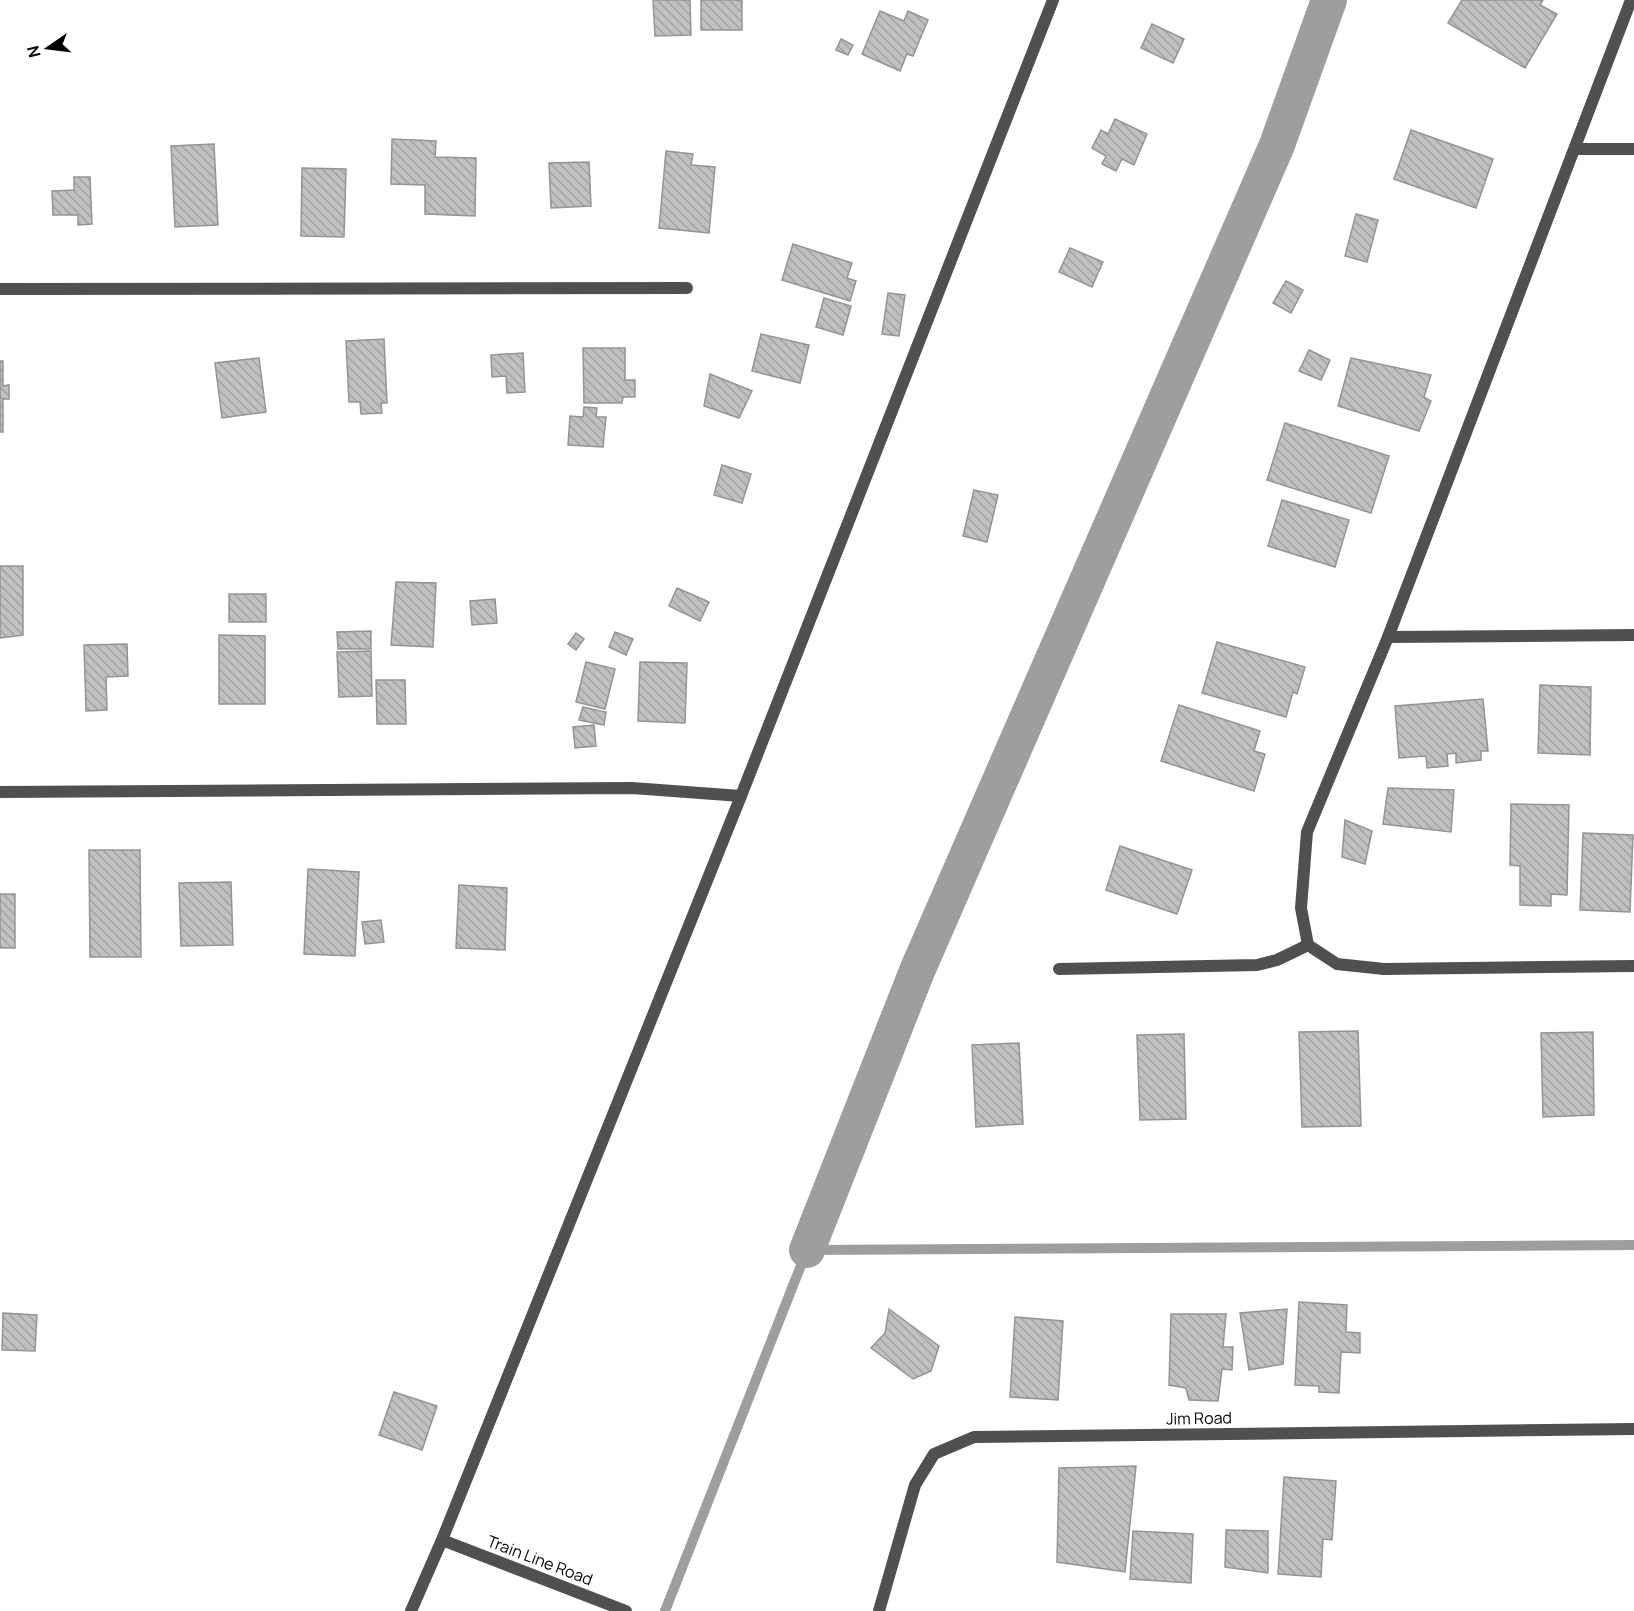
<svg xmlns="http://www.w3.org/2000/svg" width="1634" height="1611" font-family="Manrope,sans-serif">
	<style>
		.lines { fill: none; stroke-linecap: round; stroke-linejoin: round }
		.stream { stroke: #9e9e9e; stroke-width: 10 }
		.canal { stroke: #9e9e9e; stroke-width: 36 }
		.building { fill: url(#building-back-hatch); stroke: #949494; stroke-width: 1.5 }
		.service { stroke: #505050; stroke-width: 12 }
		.minor { stroke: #505050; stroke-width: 12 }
		.labels { text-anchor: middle; stroke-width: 5; stroke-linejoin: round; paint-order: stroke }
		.street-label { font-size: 16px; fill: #000; stroke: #fff }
	</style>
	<defs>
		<pattern id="building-back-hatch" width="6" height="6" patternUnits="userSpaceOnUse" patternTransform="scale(1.5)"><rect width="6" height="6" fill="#c0c0c0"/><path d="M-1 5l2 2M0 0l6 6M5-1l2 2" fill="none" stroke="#a3a3a3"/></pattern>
	</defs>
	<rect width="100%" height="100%" fill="#fff"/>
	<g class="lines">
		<path class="stream" d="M665 1611 807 1250 1634 1245"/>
		<path class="canal" d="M807 1250 917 971 1277 145 1329 0"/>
	</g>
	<g class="building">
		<path d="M653 0H690L691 35 655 36Z"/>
		<rect x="701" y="0" width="41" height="30"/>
		<path d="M1462 0H1543L1540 5 1557 14 1525 68 1448 23Z"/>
		<path d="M880 11 904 21 908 11 928 20 913 56 907 54 900 71 862 54Z"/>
		<path d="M1152 24 1184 39 1173 63 1141 48Z"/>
		<path d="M841 39 853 45 848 55 836 50Z"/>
		<path d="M1115 119 1147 134 1134 165 1122 159 1116 171 1102 164 1106 156 1092 148 1101 130 1108 134Z"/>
		<path d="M1411 130 1493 159 1476 208 1394 179Z"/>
		<path d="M392 139 436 141 435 157 476 158 475 216 425 214V185L391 184Z"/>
		<path d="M214 144 218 225 175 227 171 146Z"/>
		<path d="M666 151 693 154 691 165 715 167 709 233 659 228Z"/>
		<path d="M589 162 591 206 551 208 549 163Z"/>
		<path d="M302 168 346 169 344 237 301 236Z"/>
		<path d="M74 177H90L92 224 78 225V215H53L52 191 74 190Z"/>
		<path d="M1356 214 1378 220 1367 262 1345 256Z"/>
		<path d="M793 244 852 263 847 278 856 281 850 301 782 280Z"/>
		<path d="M1070 248 1103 262 1092 287 1059 272Z"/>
		<path d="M1286 281 1303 290 1291 313 1273 303Z"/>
		<path d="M888 293 905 295 899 336 882 334Z"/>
		<path d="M824 298 851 306 843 335 816 327Z"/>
		<path d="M761 334 809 345 800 383 752 371Z"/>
		<path d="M384 339 387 403H381L382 413 361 414 360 402H349L346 341Z"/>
		<path d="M583 348H625V380H635V397H623L622 403H584Z"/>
		<path d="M1309 350 1330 360 1321 380 1299 371Z"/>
		<path d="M523 353 525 392 507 393 506 376 492 377 491 355Z"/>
		<path d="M259 358 266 412 222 418 215 363Z"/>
		<path d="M1351 358 1431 375 1424 397 1431 401 1419 431 1338 406Z"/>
		<path d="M0 361H3V386L9 385V399H3V432H0Z"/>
		<path d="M710 374 752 391 739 418 704 406Z"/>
		<path d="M584 407 597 408 596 417H606L603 447 568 445 570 416 583 417Z"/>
		<path d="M1285 423 1389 456 1371 513 1267 480Z"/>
		<path d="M722 465 751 474 742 503 714 495Z"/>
		<path d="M974 490 998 495 987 542 963 536Z"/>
		<path d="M1282 500 1349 520 1335 567 1268 546Z"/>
		<path d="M0 566H23V635L0 638Z"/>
		<path d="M396 582 436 583 433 647 391 645Z"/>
		<path d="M677 588 709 602 700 621 669 606Z"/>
		<rect x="229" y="594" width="37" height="28"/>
		<path d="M495 599 497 623 472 625 470 601Z"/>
		<path d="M371 631V649H338L337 632Z"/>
		<path d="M615 632 633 639 626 655 609 647Z"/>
		<path d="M576 633 584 639 576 650 568 644Z"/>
		<path d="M219 635 265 636V704H219Z"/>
		<path d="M1217 642 1305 667 1297 694 1293 692 1286 717 1202 693Z"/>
		<path d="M127 644 128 676 106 677 107 710 86 711 84 645Z"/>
		<path d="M371 651 372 696 339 697 337 652Z"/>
		<path d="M586 662 615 669 605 709 576 702Z"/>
		<path d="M640 662 687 663 685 723 638 721Z"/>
		<path d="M376 680H405L406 724H377Z"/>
		<path d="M1540 685 1591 687 1590 755 1538 753Z"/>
		<path d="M1483 699 1488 751H1481V760L1456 763V753L1447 754 1448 766 1427 768 1426 756 1399 758 1395 706Z"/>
		<path d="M1179 705 1260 731 1254 751 1265 754 1254 791 1161 761Z"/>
		<path d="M583 707 606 712 604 725 579 720Z"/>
		<path d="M594 725 596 746 575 748 573 727Z"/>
		<path d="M1388 788 1454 790 1451 832 1383 824Z"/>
		<path d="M1511 804 1569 805 1567 895 1551 894V906L1520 905V866L1510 865Z"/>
		<path d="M1345 820 1372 831 1365 864 1342 857Z"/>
		<path d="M1583 833 1633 835 1630 912 1580 910Z"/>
		<path d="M1120 846 1192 870 1177 914 1106 890Z"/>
		<path d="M89 850H140L141 957H90Z"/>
		<path d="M308 869 359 872 355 956 304 954Z"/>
		<path d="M231 882 233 945 181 946 179 883Z"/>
		<path d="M459 885 507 888 505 950 456 948Z"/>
		<rect x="0" y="894" width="15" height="54"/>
		<path d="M381 920 384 942 365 944 362 922Z"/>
		<path d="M1358 1031 1361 1126 1302 1127 1299 1032Z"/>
		<path d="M1593 1032 1594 1115 1543 1117 1541 1033Z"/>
		<path d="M1184 1034 1186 1119 1140 1120 1137 1035Z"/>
		<path d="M1019 1043 1023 1124 976 1127 972 1045Z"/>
		<path d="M1299 1302 1347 1305 1346 1332 1360 1333V1353L1341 1352 1339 1393 1319 1392V1386L1295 1385Z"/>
		<path d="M889 1309 939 1346 931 1371 913 1379 871 1348 885 1333Z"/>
		<path d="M1287 1309 1283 1364 1249 1370 1240 1313Z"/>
		<path d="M3 1313 37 1315 35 1351 2 1350Z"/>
		<path d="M1171 1314H1226L1223 1347H1233L1232 1370 1222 1369 1218 1401 1189 1400 1186 1388 1169 1385Z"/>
		<path d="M1015 1317 1063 1321 1058 1400 1010 1397Z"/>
		<path d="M394 1392 437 1406 422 1450 379 1435Z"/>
		<path d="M1136 1466 1125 1572 1057 1562 1059 1468Z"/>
		<path d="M1284 1477 1336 1481 1332 1540 1323 1539 1321 1577 1278 1574Z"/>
		<path d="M1226 1530 1268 1531V1573L1225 1567Z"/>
		<path d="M1133 1531 1193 1534 1191 1583 1130 1579Z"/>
	</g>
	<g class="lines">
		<path class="service" d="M1059 969 1257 965 1277 960 1308 945"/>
		<g class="minor">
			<path d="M1631 0 1388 637 1307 832 1301 908 1308 945 1337 964 1384 969 1634 966"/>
			<path d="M1576 149H1634"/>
			<path d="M0 289 687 288"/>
			<path d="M1388 637 1634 635"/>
			<path d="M0 792 632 788 741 796"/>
			<path d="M442 1540 626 1611"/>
			<path d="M411 1611 442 1540 741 796 1053 0"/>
			<path d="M879 1611 915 1485 934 1454 974 1437 1634 1429"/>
		</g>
	</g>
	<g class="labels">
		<g class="street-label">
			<text transform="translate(1199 1418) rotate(-1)" y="6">Jim Road</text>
			<text transform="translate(540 1560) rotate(21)" y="6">Train Line Road</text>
		</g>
	</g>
	<g transform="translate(48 48) rotate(256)" stroke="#ffffff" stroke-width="4.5" paint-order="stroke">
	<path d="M0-4.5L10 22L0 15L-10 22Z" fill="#000000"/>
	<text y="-9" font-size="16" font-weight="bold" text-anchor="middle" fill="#000000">N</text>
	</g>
</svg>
